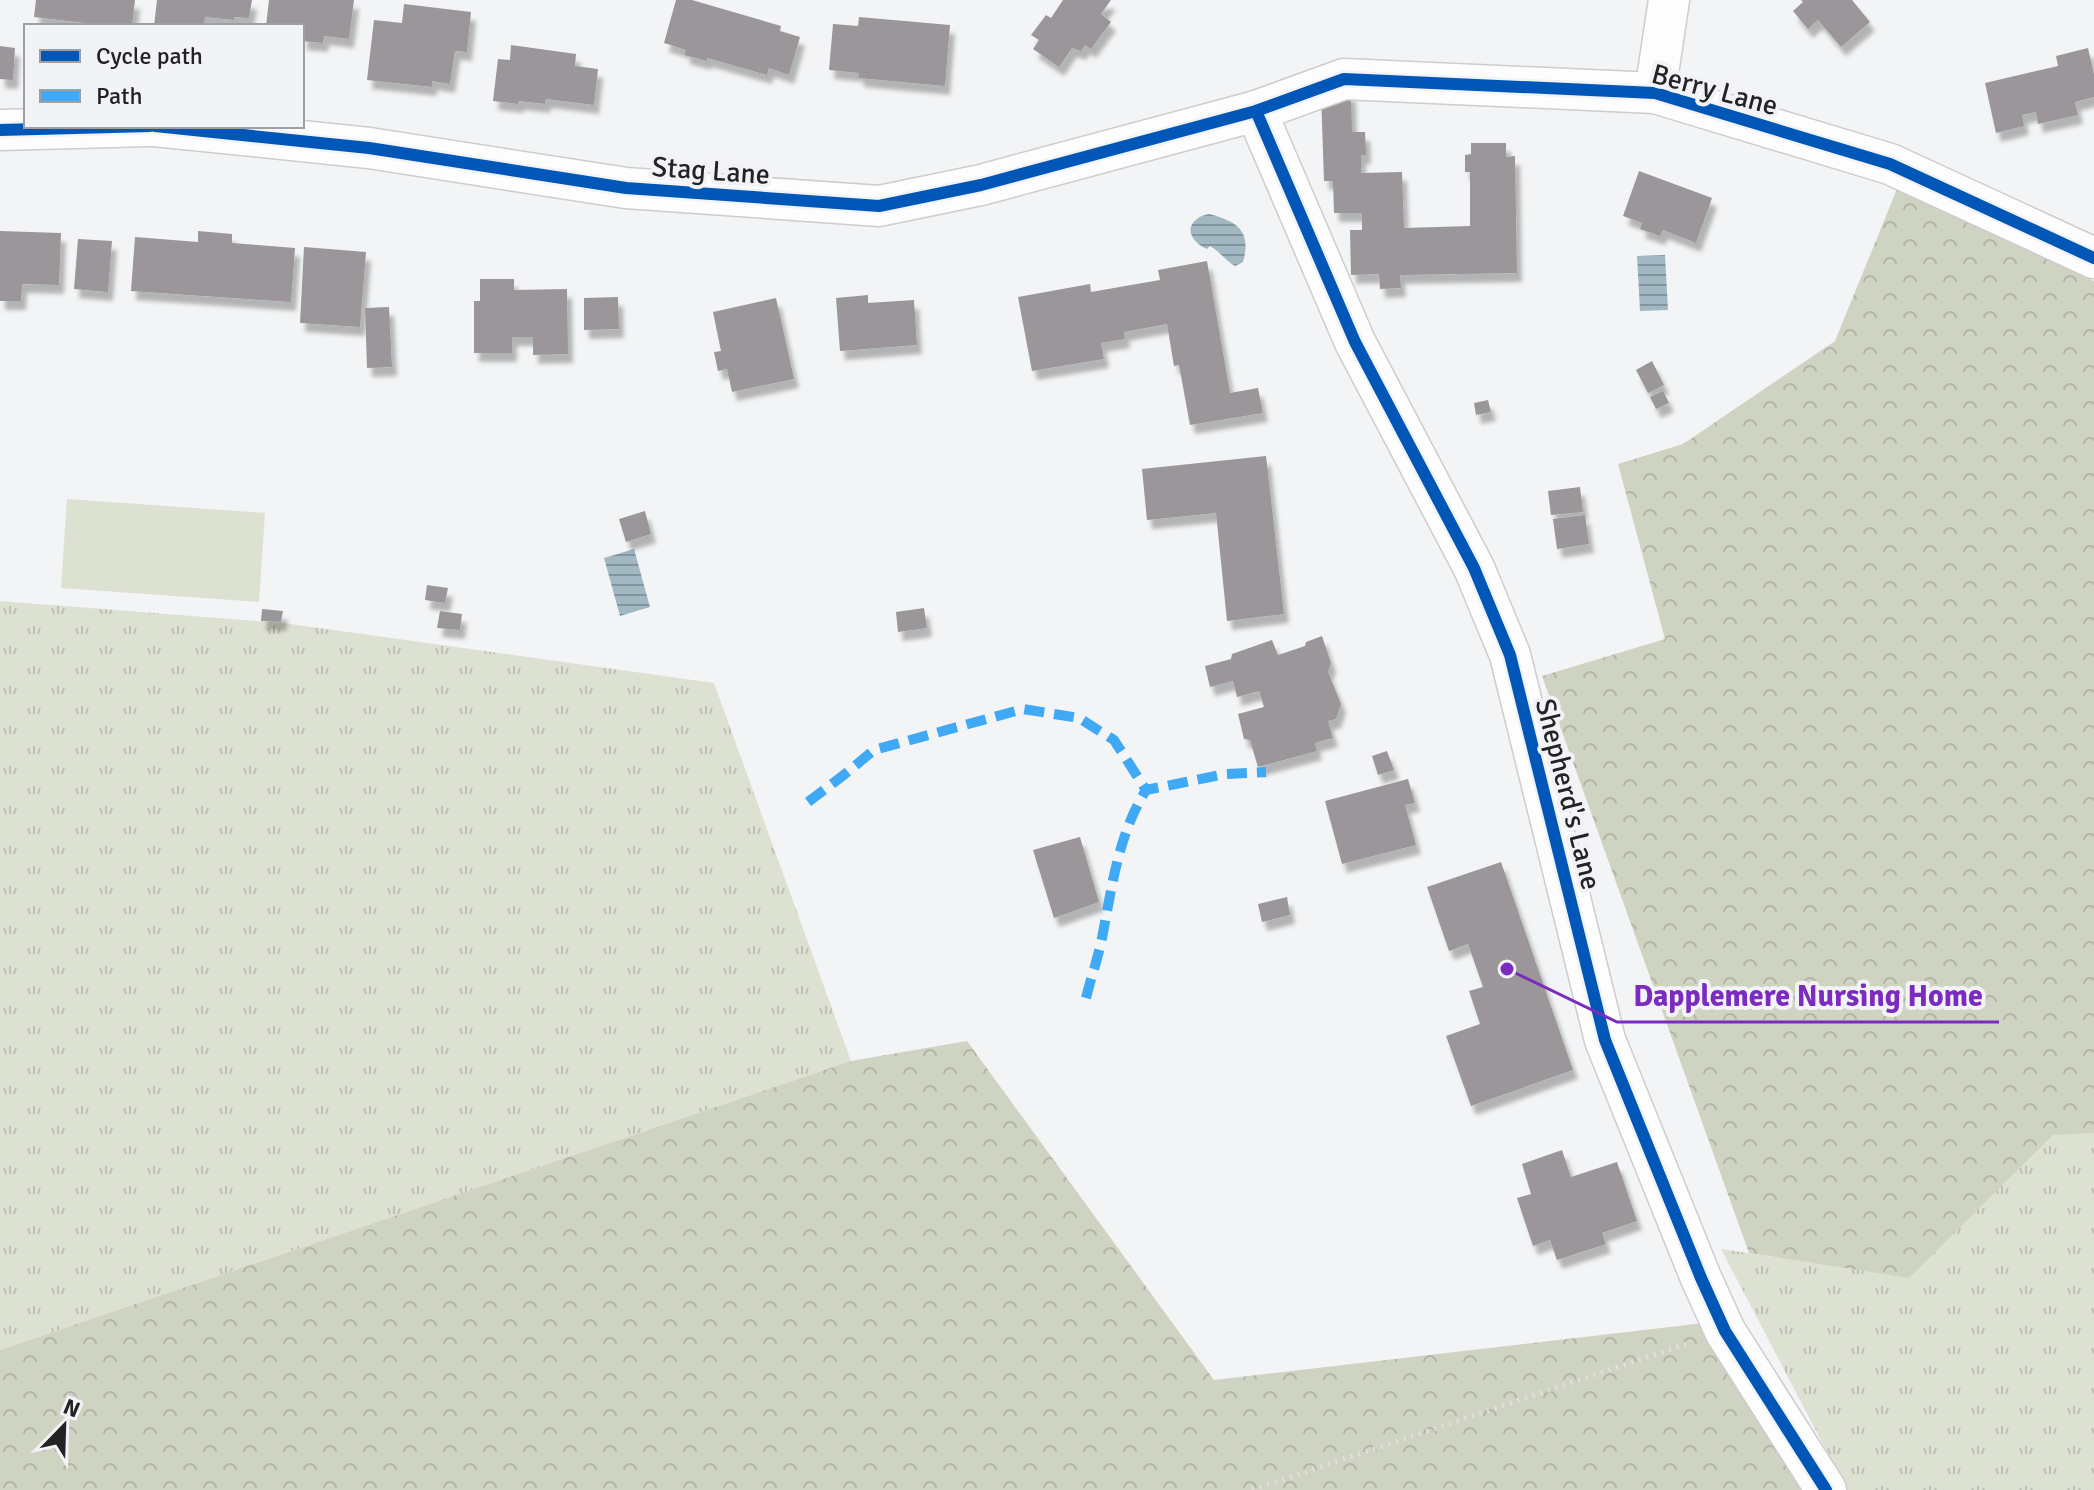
<svg xmlns="http://www.w3.org/2000/svg" width="2094" height="1490" font-family="Signika,sans-serif">
	<style>
		.grass { fill: url(#grass-tufts) }
		.forest { fill: url(#forest-crowns) }
		.pitch { fill: #dde1d2 }
		.water { fill: url(#water-rules) }
		.building { fill: #9a969a; filter: url(#shadow) }
		.lines { fill: none; stroke-linecap: round; stroke-linejoin: round }
		.minor-casing { stroke: #cccdce; stroke-width: 43 }
		.path { stroke: #dfe0e1; stroke-width: 5; stroke-dasharray: 2 6; stroke-linecap: butt }
		.minor { stroke: #fdfdfe; stroke-width: 40 }
		.quiet { stroke: #3fa9f5; stroke-width: 10; stroke-dasharray: 20 10; stroke-linecap: butt }
		.cycleway-casing { stroke: #f2f3f6; stroke-width: 17 }
		.cycleway { stroke: #0057b8; stroke-width: 12 }
		.labels { text-anchor: middle; stroke-width: 8; stroke-linejoin: round; paint-order: stroke }
		.street-label { font-size: 28px; fill: #232324; stroke: #f2f3f6 }
		.leader { fill: none; stroke: #7b2cbf; stroke-width: 3 }
		.callout-dot { fill: #7b2cbf; stroke: #f2f3f6; stroke-width: 3 }
		.callout-label { font-size: 30px; text-anchor: middle; font-weight: bold; fill: #7b2cbf; stroke: #f2f3f6; stroke-width: 8; stroke-linejoin: round; paint-order: stroke }
	</style>
	<defs>
		<pattern id="grass-tufts" width="24" height="20" patternUnits="userSpaceOnUse" patternTransform="scale(2)"><rect width="24" height="20" fill="#dde1d2"/><path d="M3 7l-1-3M5 7V3M7 7l1-3M15 17l-1-3M17 17v-4M19 17l1-3" fill="none" stroke="#bdc1b4"/></pattern>
		<pattern id="forest-crowns" width="20" height="18" patternUnits="userSpaceOnUse" patternTransform="scale(2)"><rect width="20" height="18" fill="#cfd3c2"/><path d="M2 6a3 3 0 1 1 6 0M12 15a3 3 0 1 1 6 0" fill="none" stroke="#b1b5a7"/></pattern>
		<pattern id="water-rules" width="6" height="5" patternUnits="userSpaceOnUse" patternTransform="scale(2)"><rect width="6" height="5" fill="#a1b8c3"/><path d="M0 2.5h6" fill="none" stroke="#83959e"/></pattern>
		<filter id="shadow"><feDropShadow dx="5" dy="9" stdDeviation="2" flood-color="#0004"/></filter>
	</defs>
	<rect width="100%" height="100%" fill="#f3f4f5"/>
	<g class="grass">
		<path d="M0 601 283 623 714 683 851 1061 0 1350Z"/>
		<path d="M2094 1133V1490H1847L1721 1249 1909 1277 2053 1134Z"/>
	</g>
	<g class="forest">
		<path d="M1897 189 2094 281V1133L2053 1135 1909 1278 1749 1253 1542 676 1665 639 1618 464 1683 444 1835 341Z"/>
		<path d="M967 1041 1214 1380 1704 1323 1806 1490H0V1350L851 1061Z"/>
	</g>
	<path class="pitch" d="M67 499 265 513 259 602 61 588Z"/>
	<g class="water">
		<path d="M1209 214C1237 221 1252 231 1243 262L1235 266C1225 260 1220 252 1210 246L1207 249C1196 245 1182 230 1197 219 1200 216 1205 215 1209 214Z"/>
		<path d="M1665 255 1668 310 1640 311 1637 256Z"/>
		<path d="M634 549 650 607 620 616 604 558Z"/>
	</g>
	<g class="building">
		<path d="M36 0H135L132 26H110L34 17Z"/>
		<path d="M157 0H252L249 18 234 17V20L205 17 204 26H154Z"/>
		<path d="M269 0H354L349 39 324 36 323 43 302 41V26H266Z"/>
		<path d="M676 0H692L781 26 780 31 800 37 789 75 769 68 767 75 707 58V61L684 55 686 50 664 43Z"/>
		<path d="M1063 0H1111L1101 14 1111 22 1091 49 1085 45 1081 51 1072 48 1059 67 1033 49 1039 40 1031 35 1046 15 1051 18Z"/>
		<path d="M1801 0H1852L1870 22 1841 47 1818 20 1808 29 1793 11 1803 2Z"/>
		<path d="M404 4 471 12 467 52 455 51 450 84 432 81V87L367 80 374 20 402 23Z"/>
		<path d="M859 17 950 25 945 86 859 78V73L829 70 833 24 858 26Z"/>
		<path d="M511 45 576 54 575 66 598 69 594 105 546 99 545 104 519 101 518 104 493 101 498 59 510 60Z"/>
		<path d="M0 46 15 48 13 80 0 79Z"/>
		<path d="M2088 48 2094 75V97L2075 102 2078 115 2038 124 2036 112 2022 115 2024 126 1996 133 1985 83 2058 66 2056 56Z"/>
		<path d="M1351 92 1352 132H1365L1366 155H1361V173L1402 172 1404 228 1470 226V172H1465V155L1471 154V143H1506V157L1515 156 1517 273 1400 275 1401 288 1380 289 1379 274 1351 275 1350 230H1362V213H1334L1333 181H1324L1321 93Z"/>
		<path d="M1639 171 1712 198 1696 243 1663 230 1660 236 1640 229 1642 223 1623 216Z"/>
		<path d="M0 231 61 233 59 285 22 284 21 301H0Z"/>
		<path d="M198 231 232 234V243L295 248 291 302 131 291 135 237 198 242Z"/>
		<path d="M78 239 112 241 108 292 74 289Z"/>
		<path d="M304 247 366 252 360 327 300 323Z"/>
		<path d="M1207 261 1230 393 1258 388 1263 413 1190 425 1179 365 1174 366 1167 324 1124 332 1125 339 1101 343 1104 359 1032 371 1018 297 1090 284 1091 292 1160 280 1158 270Z"/>
		<path d="M480 279H514V290L567 289 568 354 533 355V337H512V353H474V301H480Z"/>
		<path d="M868 295V303L914 300 917 345 840 351 836 298Z"/>
		<path d="M618 297 619 329 584 330V298Z"/>
		<path d="M776 298 794 379 732 392 727 369 718 371 714 352 721 351 713 312Z"/>
		<path d="M389 307 392 367 367 368 365 308Z"/>
		<path d="M1652 361 1664 385 1648 393 1636 370Z"/>
		<path d="M1663 391 1669 403 1656 409 1650 397Z"/>
		<path d="M1488 400 1491 412 1476 415 1474 403Z"/>
		<path d="M1266 456 1284 614 1227 621 1216 513 1147 520 1142 469Z"/>
		<path d="M1580 487 1583 512 1551 515 1548 491Z"/>
		<path d="M645 511 651 534 626 542 619 519Z"/>
		<path d="M1585 515 1589 544 1557 549 1553 519Z"/>
		<path d="M427 585 448 588 445 603 425 600Z"/>
		<path d="M924 608 927 628 898 632 896 612Z"/>
		<path d="M262 609 283 611 281 622 261 621Z"/>
		<path d="M440 611 462 614 460 630 437 628Z"/>
		<path d="M1322 636 1331 663 1328 672 1341 704 1336 719 1328 721 1333 738 1315 743 1317 751 1258 767 1250 740 1244 739 1238 714 1264 707 1259 691 1237 697 1233 681 1210 687 1205 666 1231 659 1232 654 1272 640 1278 655 1305 646 1306 642Z"/>
		<path d="M1387 751 1394 770 1378 775 1372 756Z"/>
		<path d="M1408 779 1415 803 1405 805 1416 845 1342 864 1325 801Z"/>
		<path d="M1080 837 1099 902 1054 918 1033 850Z"/>
		<path d="M1501 862 1573 1070 1471 1106 1446 1036 1480 1024 1469 991 1483 987 1468 944 1449 951 1427 887Z"/>
		<path d="M1287 897 1290 915 1262 922 1258 904Z"/>
		<path d="M1562 1150 1571 1177 1617 1162 1637 1221 1602 1233 1606 1244 1557 1260 1550 1240 1533 1246 1517 1198 1531 1194 1522 1164Z"/>
	</g>
	<g class="lines">
		<defs>
			<g id="minor">
				<path d="M1655 93 1669 0"/>
				<path d="M1256 111 1355 342 1474 568 1510 655 1605 1040 1701 1278 1725 1331 1826 1490"/>
				<path d="M155 126 369 148 626 188 879 206 981 185 1256 111 1344 79 1655 93 1890 164 2094 258"/>
				<path d="M0 130 150 126"/>
			</g>
		</defs>
		<use href="#minor" class="minor-casing"/>
		<path class="path" d="M1252 1490 1686 1344"/>
		<use href="#minor" class="minor"/>
		<g class="quiet">
			<path d="M808 802 845 774 874 750 1023 709 1079 718 1114 740 1146 790"/>
			<path d="M1086 998C1091 978 1098 958 1102 938 1112 887 1118 835 1146 790L1225 774 1266 772"/>
		</g>
		<defs>
			<g id="cycleway">
				<path d="M1256 111 1355 342 1474 568 1510 655 1605 1040 1701 1278 1725 1331 1826 1490"/>
				<path d="M155 126 369 148 626 188 879 206 981 185 1256 111 1344 79 1655 93 1890 164 2094 258"/>
				<path d="M0 130 150 126"/>
			</g>
		</defs>
		<use href="#cycleway" class="cycleway-casing"/>
		<use href="#cycleway" class="cycleway"/>
	</g>
	<g class="labels">
		<g class="street-label">
			<text transform="translate(1715 89) rotate(15)" y="10">Berry Lane</text>
			<text transform="translate(711 170) rotate(4)" y="10">Stag Lane</text>
			<text transform="translate(1569 794) rotate(76)" y="10">Shepherd's Lane</text>
		</g>
	</g>
	<path class="leader" d="M1507 969L1617 1022H1999"/>
	<circle class="callout-dot" cx="1507" cy="969" r="8"/>
	<g class="callout-label">
		<text x="1808" y="1006">Dapplemere Nursing Home</text>
	</g>
	<rect x="24" y="24" width="280" height="104" fill="#f2f3f6" stroke="#9fa0a2" stroke-width="2"/>
	<rect x="40" y="50" width="40" height="12" fill="#0057b8" stroke="#9fa0a2" stroke-width="2"/>
	<text x="96" y="64" font-size="24" fill="#232324">Cycle path</text>
	<rect x="40" y="90" width="40" height="12" fill="#3fa9f5" stroke="#9fa0a2" stroke-width="2"/>
	<text x="96" y="104" font-size="24" fill="#232324">Path</text>
	<g transform="translate(64 1426) rotate(23)" stroke="#f2f3f6" stroke-width="6" paint-order="stroke">
	<path d="M0-6L14 30L0 20L-14 30Z" fill="#232324"/>
	<text y="-12" font-size="22" font-weight="bold" text-anchor="middle" fill="#232324">N</text>
	</g>
</svg>
